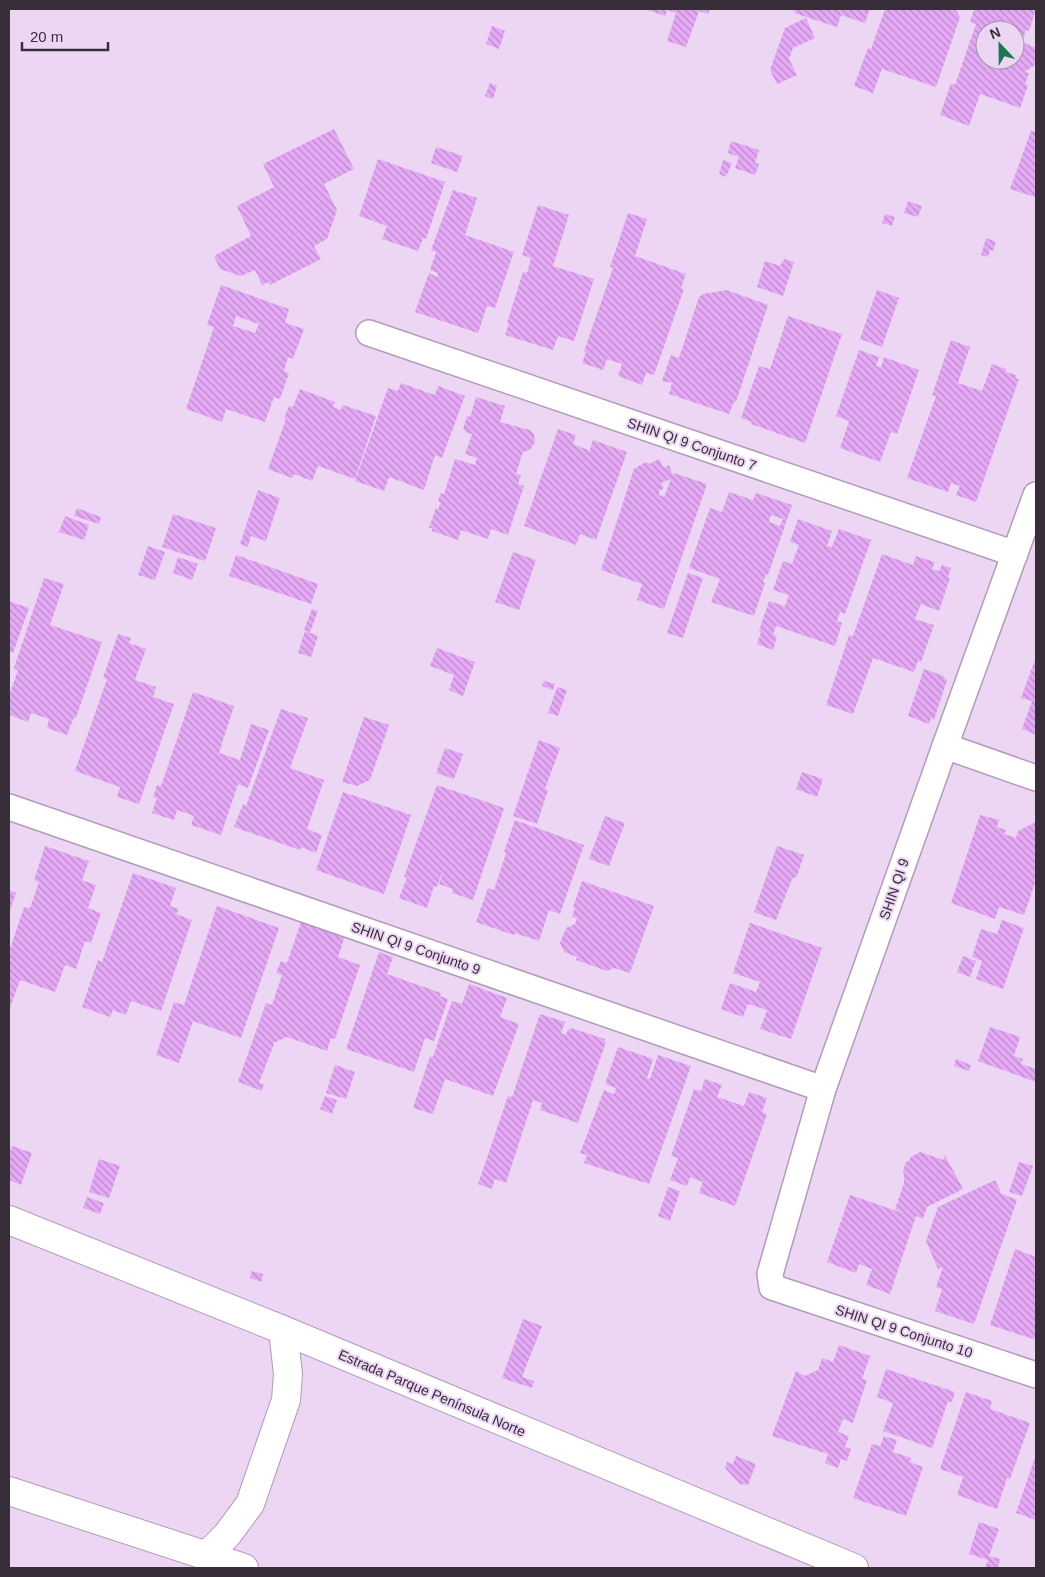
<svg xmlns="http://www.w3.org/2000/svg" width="1045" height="1577" font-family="Arial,sans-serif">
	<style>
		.building { fill: url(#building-back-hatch); fill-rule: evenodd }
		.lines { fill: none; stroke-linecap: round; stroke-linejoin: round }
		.minor-casing { stroke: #b19cb8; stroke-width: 28 }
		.secondary-casing { stroke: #b19cb8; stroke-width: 30 }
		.minor { stroke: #fff; stroke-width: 25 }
		.secondary { stroke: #fff; stroke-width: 28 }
		.labels { text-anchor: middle; stroke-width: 4; stroke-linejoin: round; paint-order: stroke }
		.street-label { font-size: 14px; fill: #372e3a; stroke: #edd6f4 }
	</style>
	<defs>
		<pattern id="building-back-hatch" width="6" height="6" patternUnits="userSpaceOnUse" patternTransform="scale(1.25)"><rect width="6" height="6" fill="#e5a9f6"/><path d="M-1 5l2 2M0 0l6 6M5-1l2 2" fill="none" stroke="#ba8ac8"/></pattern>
	</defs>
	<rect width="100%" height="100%" fill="#edd6f4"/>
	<g class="building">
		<path d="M645 9H710L708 14 699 11 686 47 667 41 676 13 667 10 665 16Z"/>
		<path d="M795 9H870L865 23 841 15 837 27 794 13Z"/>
		<path d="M885 9H959L956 10 960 17 936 87 882 69 873 93 854 86 868 48 871 49Z"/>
		<path d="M974 9H1036L1029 31 1026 30 1022 42 1036 48V61L1035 65 1024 72 1029 73 1025 84 1028 85 1020 108 980 94 969 126 940 115 951 83 955 85 976 24 970 22ZM985 30H1015V60H985Z"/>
		<path d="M806 18 815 38 793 48 789 59 797 75 777 84 770 70 785 28Z"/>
		<path d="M492 26 505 31 499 49 486 44Z"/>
		<path d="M490 83 497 86 493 99 485 96Z"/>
		<path d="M334 129 354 169 324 184 337 210 327 239 314 246 321 259 270 285 269 282 262 285 255 270 241 276 220 269 214 256 251 236 237 206 274 187 263 164Z"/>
		<path d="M1031 131 1036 132V193L1035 197 1010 189Z"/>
		<path d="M731 141 759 150 755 163 759 164 755 175 735 168 739 157 728 153Z"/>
		<path d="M436 147 463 156 457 172 431 163Z"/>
		<path d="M378 159 445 182 426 239 423 238 418 251 382 239 387 226 359 216Z"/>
		<path d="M723 160 732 163 726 177 719 174Z"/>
		<path d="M453 190 477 198 465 235 514 252 495 308 487 306 478 333 415 312 429 273 437 277 438 273 430 270 436 252 431 250Z"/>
		<path d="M908 201 922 206 918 217 904 213Z"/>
		<path d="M538 205 569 215 553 266 594 279 574 341 558 336 553 350 505 335 509 323H507L523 272 527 273 531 258 522 255Z"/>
		<path d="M628 213 647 219 635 256 686 274 681 288 684 289 654 375 646 373 642 385 618 376 622 364 607 359 603 370 582 363 586 352 584 351 613 268 610 267Z"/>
		<path d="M885 214 895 217 892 226 882 223Z"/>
		<path d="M986 238 996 242 993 251 990 250 988 257 981 255Z"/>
		<path d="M784 259 794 262 783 296 757 287 765 261 780 266Z"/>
		<path d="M221 285 289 309 285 323 304 329 293 359 288 357 284 371 289 373 280 399 274 397 265 422 226 409 222 422 186 409 214 327 207 325ZM236 316 259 324 255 333 233 326Z"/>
		<path d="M727 290 768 305 736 402H734L729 414 669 394 672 383 662 381 671 355 679 358 699 297 703 294Z"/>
		<path d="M877 290 899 298 882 347 860 339Z"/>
		<path d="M788 316 842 334 805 443 751 424 752 422 741 418 759 366 770 369Z"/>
		<path d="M951 340 970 347 958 383 982 391 992 364 1006 369V372L1016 375 1015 378 1019 379 976 502 956 495 960 486 951 483 948 492 907 478 936 396 932 395Z"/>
		<path d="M859 350 879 357 876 366 881 367 884 357 919 370 897 434 891 432 880 462 840 448 849 421 836 416Z"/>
		<path d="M401 383 435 395 438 386 465 396 442 458 435 455 424 490 389 477 384 491 355 481 388 388 398 391Z"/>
		<path d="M300 389 335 402 333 407 341 410 343 405 376 416 355 479 318 466 312 481 294 474 292 478 268 469 286 419 284 418 289 406 293 407Z"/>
		<path d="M476 397 505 406 500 422 530 430 534 434 535 442 530 450 523 452 516 474 521 475 518 484 524 486 508 535 491 529 488 539 461 530 458 540 432 531V528H429L436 508 438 509 441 502 438 501 441 493 444 494 455 459 475 465 477 458 465 454 472 434 465 432V430L463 429 467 416 470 417Z"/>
		<path d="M558 429 576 435 573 444 588 450 589 453 593 440 627 452 596 540 580 534 576 545 524 526Z"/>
		<path d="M659 459 664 468 669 465 673 475 674 473 707 484 664 609 637 600 642 584 601 570 634 469 646 462 649 464ZM671 479 664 497 659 495V491L664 488 661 483Z"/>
		<path d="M258 490 280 498 266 541 251 536 248 547 240 544Z"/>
		<path d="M729 492 753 500 756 493 792 505 768 575 766 574 763 582 765 583 754 616 711 602 720 579 689 568 710 508 722 512ZM771 515 783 519 780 526 769 522Z"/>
		<path d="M77 508 101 517 99 524 74 516Z"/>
		<path d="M173 514 216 528 205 561 162 547Z"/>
		<path d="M65 516 89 525 84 540 59 532Z"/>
		<path d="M798 519 832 531 827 546 832 547 839 529 871 540 845 614 840 612 837 621 842 623 835 646 776 626 773 635 777 636 773 650 757 644 761 632 759 631 769 601 785 606 789 595 773 590 783 561 792 564 799 545 790 542Z"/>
		<path d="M148 546 165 552 155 580 138 575Z"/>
		<path d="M513 552 536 560 519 610 495 602Z"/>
		<path d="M882 554 913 565 916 556 935 562 932 569 939 571 942 565 951 568 948 577 950 578 939 611 921 604 915 619 934 625 921 662 918 661 914 672 873 658 853 714 826 705 849 635 853 636Z"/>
		<path d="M236 555 318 584 311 604 229 576Z"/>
		<path d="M178 557 198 564 192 580 173 573Z"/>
		<path d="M688 573 703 578 683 638 667 633Z"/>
		<path d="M44 578 64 584 50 625 102 642 76 718 74 717 67 735 47 728 49 719 31 713 28 722 9 715V696L18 670 14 668Z"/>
		<path d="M9 601 29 608 13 653 9 651Z"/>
		<path d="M312 609 318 611 310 632 304 630Z"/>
		<path d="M305 631 318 636 311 657 298 653Z"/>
		<path d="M118 634 131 638 129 643 146 649 135 680 156 687 153 697 174 704 139 804 117 797 120 787 75 771 107 679 103 678Z"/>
		<path d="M437 648 475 662 463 696 449 690 454 675 430 666Z"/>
		<path d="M1036 657V735L1022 729 1032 701 1021 698Z"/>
		<path d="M924 669 944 676V678L947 680 934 720 931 718 929 724 908 716Z"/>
		<path d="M544 681 555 684 553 690 542 686Z"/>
		<path d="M557 687 567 690 558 716 548 713Z"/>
		<path d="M193 692 234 706 219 753 240 760 251 724 269 730 248 788 238 784 221 835 191 825 194 816 177 810 174 820 152 813 157 798 153 797 157 785 161 786Z"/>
		<path d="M281 709 308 718 290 768 324 780 307 829 322 835 316 853 301 847 300 850 234 827 243 804 246 806Z"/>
		<path d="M364 717 389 725 370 780 357 786 342 782Z"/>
		<path d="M539 740 560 748 545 789 548 790 537 824 513 816Z"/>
		<path d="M445 748 463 754 454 779 436 773Z"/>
		<path d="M802 772 823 779 817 797 796 789Z"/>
		<path d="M437 785 504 808 473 900 452 893 453 889 439 884 442 875H441L437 887 434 886 427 908 399 898 407 878 404 877Z"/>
		<path d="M343 792 411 815 384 894 316 870Z"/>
		<path d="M980 815 999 820 997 827 1006 830 1004 834 1016 838 1018 831 1036 822V880L1024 915 999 907 995 919 951 903Z"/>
		<path d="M605 816 625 823 609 866 589 859Z"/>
		<path d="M515 820 584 845 560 914 549 910 539 941 515 933 514 935 476 922 488 888 494 890 506 853 504 852Z"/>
		<path d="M45 846 89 861 82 880 96 885 88 908 101 913 91 943 85 941 76 969 65 965 55 992 20 980 9 1011V952L24 907 30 908 39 882 34 880Z"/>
		<path d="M777 846 804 855 797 876 792 879 776 920 754 912Z"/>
		<path d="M133 873 176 888 170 906 179 909 176 914 192 920 161 1011 131 1001 126 1015 113 1010 110 1017 82 1007 98 960 102 962Z"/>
		<path d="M582 881 654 906 630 973 614 968 607 971 576 960 577 957 564 952 560 943 566 928 575 924 577 918 572 917 575 907H573Z"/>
		<path d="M9 890 16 893 9 914Z"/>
		<path d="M217 906 279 928 241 1038 193 1021 179 1063 156 1055 174 1002 184 1005Z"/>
		<path d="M1002 920 1024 928 1003 989 976 979 982 961 972 957 981 929 997 934Z"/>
		<path d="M301 922 345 936 338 957 360 965 335 1039 331 1038 327 1051 287 1037 273 1043 274 1044 259 1083 264 1084 262 1091 238 1082 266 1003 272 1005 282 975 276 973 281 961 287 963Z"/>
		<path d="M750 923 822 948 791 1039 760 1029 767 1010 748 1004 743 1017 721 1009 730 983 756 992 760 982 733 973Z"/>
		<path d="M379 952 393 957 387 974 441 993 440 996 448 999 434 1041 425 1038 414 1072 346 1049Z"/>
		<path d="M963 956 976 961 970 977 957 972Z"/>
		<path d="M469 984 507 998 500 1017 519 1024 493 1096 445 1079 433 1114 413 1108 430 1056 433 1057 452 1001 462 1004Z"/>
		<path d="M540 1014 565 1022 561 1033 566 1035 568 1029 571 1030V1028L605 1039 604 1041 606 1042 578 1123 540 1110 542 1103 533 1100 506 1183 495 1179 492 1189 478 1184 508 1096 512 1097Z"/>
		<path d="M990 1027 1020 1037 1014 1056 1023 1059 1021 1064 1036 1069V1082L978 1061Z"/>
		<path d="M618 1047 653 1059 647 1078 650 1079 658 1055 691 1066 649 1184 584 1163 587 1155 580 1153 604 1090 614 1094 616 1088 605 1084Z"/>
		<path d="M956 1059 971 1065 969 1071 954 1066Z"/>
		<path d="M335 1065 355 1072 346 1099 326 1093Z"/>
		<path d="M705 1079 722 1085 717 1097 744 1106 749 1092 767 1098 762 1112 767 1114 735 1206 699 1193 703 1182 690 1177 687 1186 670 1180 678 1158 671 1156 694 1089 701 1091Z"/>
		<path d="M325 1096 337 1100 332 1114 320 1109Z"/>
		<path d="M12 1146 32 1153 21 1185 9 1180V1155Z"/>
		<path d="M920 1152 944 1160 945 1155 963 1189 927 1207 923 1219 916 1216 890 1294 866 1285 872 1269 859 1264 856 1273 827 1262 850 1195 903 1213 895 1209 904 1183V1175L903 1171 906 1162 909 1161 911 1157Z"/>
		<path d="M99 1159 120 1166 109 1198 89 1192Z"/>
		<path d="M1019 1162 1033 1166 1022 1196 1009 1192Z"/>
		<path d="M995 1180 1001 1192 1000 1193 1017 1200 974 1324 935 1311 942 1289 936 1287 943 1267 938 1269 926 1241 938 1207Z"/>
		<path d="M668 1187 680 1191 670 1221 658 1216Z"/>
		<path d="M87 1197 104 1203 100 1214 83 1208Z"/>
		<path d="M1015 1249 1036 1257V1340L990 1325Z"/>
		<path d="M252 1271 263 1274 261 1282 250 1278Z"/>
		<path d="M523 1319 542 1326 522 1377 534 1381 532 1388 502 1378Z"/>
		<path d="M839 1345 870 1356 862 1379 867 1380 853 1423 843 1419 838 1432 849 1436 845 1447 851 1449 847 1461 841 1459 838 1468 825 1463 828 1454 772 1436 796 1371 805 1376 818 1370 822 1358 833 1362Z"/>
		<path d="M886 1369 955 1392 952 1402 948 1401 932 1448 883 1431 893 1403 877 1397Z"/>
		<path d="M966 1392 992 1401 990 1409 1030 1423 1010 1479 1007 1478 997 1509 957 1495 963 1477 940 1469Z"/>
		<path d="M884 1436 897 1440 893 1452 911 1458 910 1462 923 1467 906 1516 853 1498 872 1444 880 1446Z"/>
		<path d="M1036 1454V1520L1016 1513Z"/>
		<path d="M736 1456 756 1464 748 1485 740 1484 725 1468 727 1462 733 1464Z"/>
		<path d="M979 1522 999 1529 989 1556 1000 1559 998 1568H985L988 1560 969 1554Z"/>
	</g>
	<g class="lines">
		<defs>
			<g id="minor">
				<path d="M369 333 1015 554"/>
				<path d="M1036 495 945 746 823 1089 770 1274 772 1287 1036 1375"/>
				<path d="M945 746 1036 778"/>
				<path d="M9 807 823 1089"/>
			</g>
			<g id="secondary">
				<path d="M9 1220 283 1330 854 1568"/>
				<path d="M9 1491 244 1568"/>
				<path d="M207 1555 227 1535 250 1504 286 1400 288 1374 283 1330"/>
			</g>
		</defs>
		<use href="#minor" class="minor-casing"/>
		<use href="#secondary" class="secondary-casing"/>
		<use href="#minor" class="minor"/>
		<use href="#secondary" class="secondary"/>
	</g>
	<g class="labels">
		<g class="street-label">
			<text transform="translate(692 444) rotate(19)" y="5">SHIN QI 9 Conjunto 7</text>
			<text transform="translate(894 889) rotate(-71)" y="5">SHIN QI 9</text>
			<text transform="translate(416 948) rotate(19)" y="5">SHIN QI 9 Conjunto 9</text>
			<text transform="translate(904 1331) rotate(18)" y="5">SHIN QI 9 Conjunto 10</text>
			<text transform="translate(432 1393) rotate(23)" y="5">Estrada Parque Península Norte</text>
		</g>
	</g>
	<rect width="1045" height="1577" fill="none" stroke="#372e3a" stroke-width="20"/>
	<g transform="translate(1000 45) rotate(338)"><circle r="24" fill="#edd6f4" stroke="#a493aa"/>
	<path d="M0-4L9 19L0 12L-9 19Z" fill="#19784f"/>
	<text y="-8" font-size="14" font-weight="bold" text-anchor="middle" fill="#372e3a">N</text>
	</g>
	<path d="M22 42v8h86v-8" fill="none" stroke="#372e3a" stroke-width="2.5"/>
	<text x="30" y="42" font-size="15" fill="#372e3a" stroke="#edd6f4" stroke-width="4" paint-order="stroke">20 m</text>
</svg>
